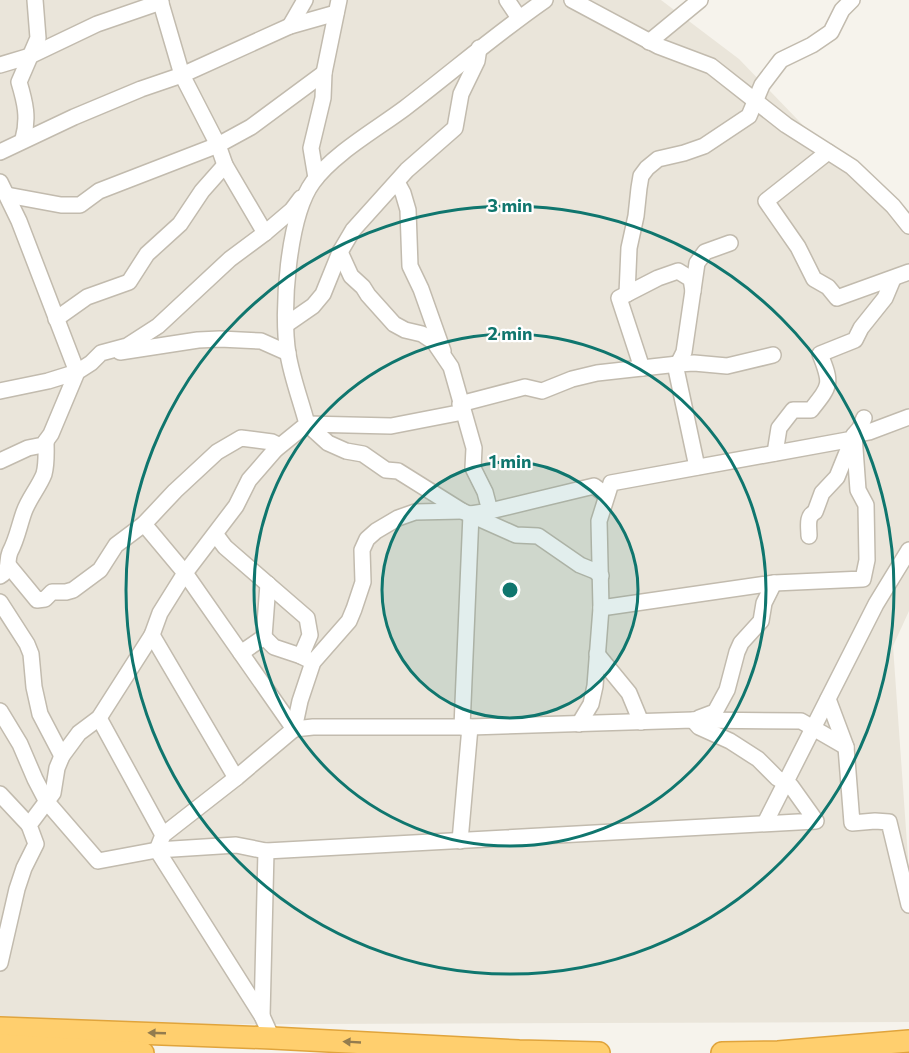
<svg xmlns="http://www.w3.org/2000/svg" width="909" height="1053" font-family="Commissioner,sans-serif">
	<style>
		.residential { fill: #eae5da }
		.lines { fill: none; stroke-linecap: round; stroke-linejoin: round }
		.minor-casing { stroke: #c2bbae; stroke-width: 18 }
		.highway-casing { stroke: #e0a43c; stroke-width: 24 }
		.minor { stroke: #fff; stroke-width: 15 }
		.highway { stroke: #ffcf6e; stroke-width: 21 }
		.oneway { fill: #937c4e }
		.ring { fill: none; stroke: #0f766e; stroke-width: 3 }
		.centre { fill: #0f766e; stroke: #fff; stroke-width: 3 }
		.ring-label { font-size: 18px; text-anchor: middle; font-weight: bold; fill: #0f766e; stroke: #fff; stroke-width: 4.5; stroke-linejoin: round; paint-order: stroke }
	</style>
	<rect width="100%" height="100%" fill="#f6f3ec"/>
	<path class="residential" d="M0 0H661L739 59 909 235V611L893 646 909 872V1022L0 1025Z"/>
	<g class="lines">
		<defs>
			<g id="minor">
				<path d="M160 0 182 75 218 145 225 165 265 233"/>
				<path d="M507 0 519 18"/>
				<path d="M572 0 658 46 711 66 786 125 852 167 893 206 909 226"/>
				<path d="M290 26 305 0"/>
				<path d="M649 42 700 0"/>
				<path d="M0 65 30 56 97 24 161 2"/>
				<path d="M23 139C29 118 25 102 19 82L38 38 35 0"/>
				<path d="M0 152 74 117 141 89 182 75 290 26 336 13"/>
				<path d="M828 152 766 201 798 247 814 279 828 287 837 298 909 272"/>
				<path d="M316 178 311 148 323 98 324 73 339 0"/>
				<path d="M0 182 19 221 77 372 48 381 0 391"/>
				<path d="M397 182 403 193 408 210 410 266 421 289 443 351"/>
				<path d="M7 195 61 205H80L99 191 218 145 251 127 324 73"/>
				<path d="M340 252 351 276 363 287 368 295 394 324 405 330 422 334 434 342 451 367 474 448 473 468 485 492 490 511 471 514"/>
				<path d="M627 294 629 248 636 216 639 188 641 176 647 168 658 159 684 153 704 146 749 116 762 85 781 60 812 45 831 32 842 10 852 0"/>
				<path d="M56 319 87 297 129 282 147 254 180 224 202 191 225 165"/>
				<path d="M287 324 313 306 323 294 340 252 353 230 407 170 455 128 461 94 477 61 479 48"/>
				<path d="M120 352 198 340 220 339 261 341 288 353"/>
				<path d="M675 364 697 467"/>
				<path d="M678 364 684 352 697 263 705 252 730 243"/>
				<path d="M642 368 619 298 658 278 678 271 691 279 693 291"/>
				<path d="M460 404 525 387 542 391 572 379 597 373 678 364 694 363 727 366 773 355"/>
				<path d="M463 412 391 426 307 424 328 443 346 451 363 454 386 470 398 471 462 511 516 535 538 536 580 565 595 571 601 576"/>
				<path d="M775 453 779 428 793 410H811C831 385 832 384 820 354L855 340 861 328 885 298 893 279"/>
				<path d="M0 461 28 448 43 445 51 434 77 372 91 363 101 353 127 346 158 326 230 259 265 233 292 210 301 198"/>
				<path d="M490 511 594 486 606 495"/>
				<path d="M144 524 185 573 294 729"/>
				<path d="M216 535 225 547 307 618 310 635 301 656 313 662"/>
				<path d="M809 536C809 527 806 516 815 512L822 493 837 477 854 435 860 428 864 418"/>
				<path d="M9 566 37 600 45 599 52 592H66L73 590 100 570 116 545 144 524 175 491 217 452 241 438 272 442 276 444 275 450"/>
				<path d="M0 576C11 570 6 562 10 552 17 539 19 526 24 512 29 498 39 487 44 474 47 463 46 452 46 441"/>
				<path d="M0 602 27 644 31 654 34 687 40 714 62 756"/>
				<path d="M601 608 774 583 863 579 867 560 866 505 858 490 854 435 869 432 909 417"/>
				<path d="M152 635 236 778"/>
				<path d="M264 637 268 584"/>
				<path d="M241 653 264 637 274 647 301 656"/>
				<path d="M597 654 629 693 641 722"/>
				<path d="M828 699 846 747 852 823 875 821 889 822 909 905"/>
				<path d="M0 711 20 744 35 779 47 802 98 861 157 850 236 845 266 851 816 821 791 786 777 778 758 759 730 741 699 727 693 720"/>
				<path d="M99 718 163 835"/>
				<path d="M699 718 715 712 727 690 737 652 741 643 761 621 764 603 774 583"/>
				<path d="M579 724 591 704 595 686 601 608 599 521 611 483 853 439"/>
				<path d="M462 727 471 514"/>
				<path d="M294 729 313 727H470L693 720 801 721 846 747"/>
				<path d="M0 794 29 825"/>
				<path d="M765 823 876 604 909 550"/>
				<path d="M460 841 470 727"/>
				<path d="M157 850 163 835 236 778 294 729 300 701 313 662 349 621 354 609 363 582 362 550 367 539 376 531 398 518 415 512 462 511"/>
				<path d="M157 850 262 1016 272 1038"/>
				<path d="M0 963 17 889 24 868 36 844 29 825 53 793 57 768 62 756 79 733 99 718 152 635 160 613 185 573 236 506 249 480 275 450 307 424C301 401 292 378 288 354 281 312 288 216 313 182 333 154 377 129 405 108 452 72 496 34 545 0"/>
				<path d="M262 1016 266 851"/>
			</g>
			<g id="highway">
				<path d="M0 1028 272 1038 519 1051 599 1053"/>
				<path d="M0 1045 143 1053"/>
				<path d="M722 1053 778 1052 909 1041"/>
			</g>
		</defs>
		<use href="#minor" class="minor-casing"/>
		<use href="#highway" class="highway-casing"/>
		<use href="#minor" class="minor"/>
		<use href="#highway" class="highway"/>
	</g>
	<defs><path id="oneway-solid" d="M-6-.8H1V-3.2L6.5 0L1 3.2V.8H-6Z" transform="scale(1.5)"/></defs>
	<g class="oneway">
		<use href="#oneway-solid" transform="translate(157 1033) rotate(-178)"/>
		<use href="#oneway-solid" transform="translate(352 1042) rotate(-177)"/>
	</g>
	<circle cx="510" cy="590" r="128" fill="#0f766e" fill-opacity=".12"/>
	<g class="ring">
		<circle cx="510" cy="590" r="128"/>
		<circle cx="510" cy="590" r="256"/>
		<circle cx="510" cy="590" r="384"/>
	</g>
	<circle cx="510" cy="590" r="9" class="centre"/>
	<g class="ring-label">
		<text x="510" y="212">3 min</text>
		<text x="510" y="340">2 min</text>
		<text x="510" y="468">1 min</text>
	</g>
</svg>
